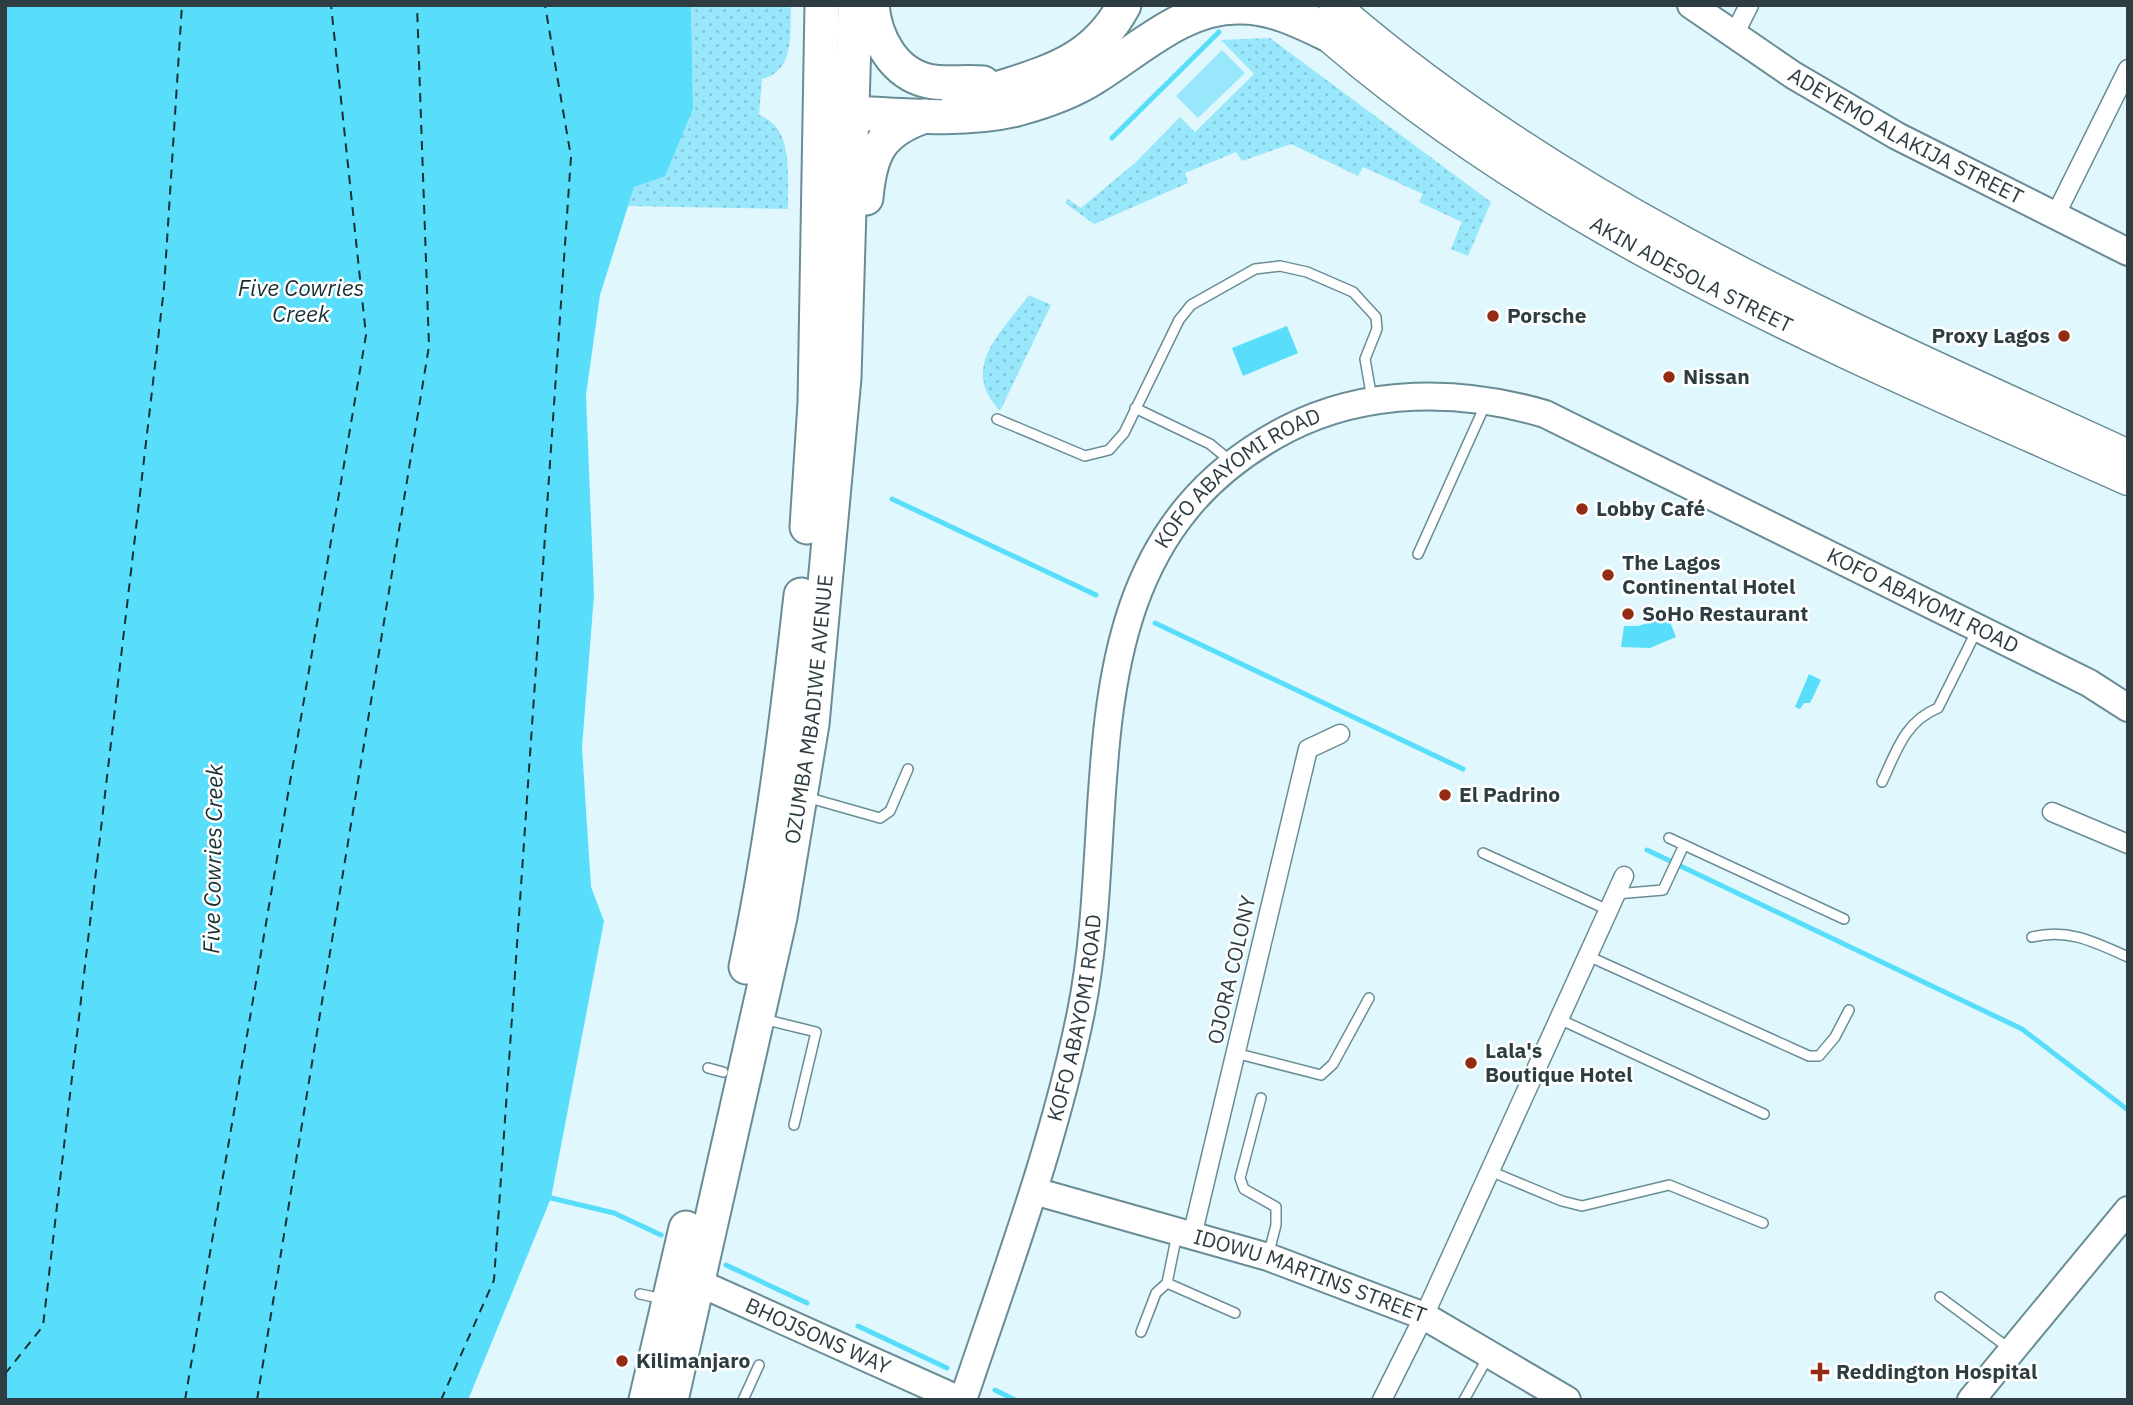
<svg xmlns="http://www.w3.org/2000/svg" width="2133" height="1405" font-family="'IBM Plex Sans',sans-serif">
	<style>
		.green { fill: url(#green-dots) }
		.pitch { fill: #98e7fa }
		.water { fill: #58defa }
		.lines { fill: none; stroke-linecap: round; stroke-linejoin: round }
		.stream { stroke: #58defa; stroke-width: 5 }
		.ferry { stroke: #193035; stroke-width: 2; stroke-dasharray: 9 7; stroke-linecap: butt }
		.lane-casing { stroke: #698d96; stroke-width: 12 }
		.street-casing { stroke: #698d96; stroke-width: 21 }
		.secondary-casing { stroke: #698d96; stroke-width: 30 }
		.primary-casing { stroke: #698d96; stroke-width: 33 }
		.highway-casing { stroke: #698d96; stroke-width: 37 }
		.lane { stroke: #fff; stroke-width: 9 }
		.street { stroke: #fff; stroke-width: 18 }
		.secondary { stroke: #fff; stroke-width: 26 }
		.primary { stroke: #fff; stroke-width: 30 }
		.highway { stroke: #fff; stroke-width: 33 }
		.poi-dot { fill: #942c13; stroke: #fff; stroke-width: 2.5 }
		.labels { text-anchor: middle; stroke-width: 5; stroke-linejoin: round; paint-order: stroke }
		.street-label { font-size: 21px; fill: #2e3d41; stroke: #fff }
		.poi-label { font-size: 21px; font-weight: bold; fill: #2e3d41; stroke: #fff; text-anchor: start }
		.water-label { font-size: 23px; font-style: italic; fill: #193035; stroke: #fff }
	</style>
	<defs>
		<pattern id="green-dots" width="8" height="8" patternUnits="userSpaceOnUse" patternTransform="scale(1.75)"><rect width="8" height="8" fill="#98e7fa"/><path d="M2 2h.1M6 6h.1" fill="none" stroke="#83c7d8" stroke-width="1.8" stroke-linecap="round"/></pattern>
	</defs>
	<rect width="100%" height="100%" fill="#e0f7fd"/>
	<g class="green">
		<path d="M691 5H791C790 33 795 71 762 79L759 115C795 128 787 177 788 209L628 206 634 186 693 108Z"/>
		<path d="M1270 38 1491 202 1468 256 1451 249 1462 222 1419 202 1423 194 1363 167 1358 176 1291 144 1242 161 1236 152 1185 173 1188 183 1094 224 1065 203 1068 199 1081 208 1136 162 1180 117 1195 132 1254 74 1221 40Z"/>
		<path d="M1029 295 1051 305 1000 411C959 367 1001 333 1029 295Z"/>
	</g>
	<path class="pitch" d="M1222 50 1245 73 1198 118 1176 96Z"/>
	<g class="water">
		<path d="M5 5H691L693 108 665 176 634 187 600 295 586 395 594 595 582 747 591 887 604 921 551 1198 468 1400H5Z"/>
		<path d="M1287 326 1298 353 1243 376 1232 348Z"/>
		<path d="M1668 617 1676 637 1650 648 1621 647 1624 626H1638Z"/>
		<path d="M1809 674 1821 680 1810 703H1804L1800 709 1795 707Z"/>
	</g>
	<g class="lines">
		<g class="stream">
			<path d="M1112 138 1219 32"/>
			<path d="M892 499 1096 595"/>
			<path d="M1155 623 1463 769"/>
			<path d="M1647 850 2022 1029 2128 1110"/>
			<path d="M551 1198 614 1213 661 1235"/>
			<path d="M726 1265 807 1303"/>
			<path d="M858 1326 947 1368"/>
			<path d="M995 1390 1015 1400"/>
		</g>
		<g class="ferry">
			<path d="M5 1374 43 1326 164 288 182 5"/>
			<path d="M185 1400 366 335 331 5"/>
			<path d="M257 1400 429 346 417 5"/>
			<path d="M441 1400 494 1280 571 157 545 5"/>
		</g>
		<defs>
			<g id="lane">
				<path d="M1135 408 1210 444 1233 463"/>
				<path d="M997 419 1085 456 1109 450 1124 433 1179 320 1191 305 1255 269 1280 266 1307 272 1353 292 1376 317 1377 329 1365 359 1372 399"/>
				<path d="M1418 554 1486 403"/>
				<path d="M1882 782C1896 752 1905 721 1938 708L1977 630"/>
				<path d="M806 797 880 818 890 811 908 769"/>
				<path d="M1669 838 1844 919"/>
				<path d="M1483 853 1608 910"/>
				<path d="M1616 894 1663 890 1684 845"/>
				<path d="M2032 937C2068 928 2095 942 2128 957"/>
				<path d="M1588 956 1809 1056H1819L1835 1037 1849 1010"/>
				<path d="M763 1019 816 1032 794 1125"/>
				<path d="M1559 1019 1764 1114"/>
				<path d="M1235 1053 1321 1075 1333 1064 1369 998"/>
				<path d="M708 1068 723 1072"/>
				<path d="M1261 1098 1240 1178 1244 1189 1276 1207V1225L1268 1256"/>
				<path d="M1490 1171 1562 1201 1582 1206 1669 1185 1763 1223"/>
				<path d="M1167 1283 1235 1313"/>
				<path d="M640 1294 663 1299"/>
				<path d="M1940 1297 2010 1349"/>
				<path d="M1141 1332 1156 1293 1167 1283 1177 1234"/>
				<path d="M743 1400 759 1365"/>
				<path d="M1464 1400 1488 1357"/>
			</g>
			<g id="street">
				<path d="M1734 35 1749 5"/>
				<path d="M2055 216 2128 69"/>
				<path d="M2052 812 2128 844"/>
				<path d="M1192 1236 1308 749 1340 734"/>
				<path d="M1382 1400 1424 1316 1624 876"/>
			</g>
			<g id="secondary">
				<path id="s1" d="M1691 5 1793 75 1897 136 2128 252"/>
				<path id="s2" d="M1034 1191 1268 1257 1424 1316 1567 1400"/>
				<path id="s3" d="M680 1278 697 1282 960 1400"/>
				<path id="s4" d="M963 1400C1006 1272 1054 1145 1081 1012 1123 803 1056 549 1287 429 1367 388 1461 389 1545 414L2089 683 2128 708"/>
				<path d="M1971 1400 2128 1210"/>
			</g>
			<g id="primary">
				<path d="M1334 5C1567 208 1850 327 2128 455"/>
				<path id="s5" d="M1310 20C1546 232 1842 352 2128 480"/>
			</g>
			<g id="highway">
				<path d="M872 5C875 38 893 73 928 81 945 85 965 81 983 83"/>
				<path d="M958 96C976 96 989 91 1006 86 1057 70 1097 56 1124 5"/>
				<path d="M831 112C889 114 960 123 1017 109 1043 102 1072 92 1095 77 1140 49 1185 5 1241 7 1272 7 1300 21 1327 34"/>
				<path d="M866 198C870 153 880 131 925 116"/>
				<path d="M807 527 815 403 822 5"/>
				<path d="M746 967C772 845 787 720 801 595"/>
				<path d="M646 1400 686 1228"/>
				<path id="s6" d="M671 1400 780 917 812 724 844 378 855 5"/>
			</g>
		</defs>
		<use href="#lane" class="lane-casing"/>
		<use href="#street" class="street-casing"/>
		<use href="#secondary" class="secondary-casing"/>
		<use href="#primary" class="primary-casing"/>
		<use href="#highway" class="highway-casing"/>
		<use href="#lane" class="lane"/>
		<use href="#street" class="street"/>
		<use href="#secondary" class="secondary"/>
		<use href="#primary" class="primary"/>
		<use href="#highway" class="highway"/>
	</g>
	<g class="poi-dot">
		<circle cx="1493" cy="316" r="7"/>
		<circle cx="2064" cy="336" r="7"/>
		<circle cx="1669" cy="377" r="7"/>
		<circle cx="1582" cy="509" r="7"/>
		<circle cx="1608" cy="575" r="7"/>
		<circle cx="1628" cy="614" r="7"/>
		<circle cx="1445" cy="795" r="7"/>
		<circle cx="1471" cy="1063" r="7"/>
		<circle cx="622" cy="1361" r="7"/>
		<path d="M1816.5 1361.5h7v7h7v7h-7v7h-7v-7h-7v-7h7z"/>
	</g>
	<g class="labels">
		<g class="street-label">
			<text dy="7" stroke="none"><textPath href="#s1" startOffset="252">ADEYEMO ALAKIJA STREET</textPath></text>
			<text dy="7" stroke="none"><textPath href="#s5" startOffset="460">AKIN ADESOLA STREET</textPath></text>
			<text dy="7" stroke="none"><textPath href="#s4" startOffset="987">KOFO ABAYOMI ROAD</textPath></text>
			<text dy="7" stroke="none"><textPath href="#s4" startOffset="1743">KOFO ABAYOMI ROAD</textPath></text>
			<text dy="7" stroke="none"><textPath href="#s6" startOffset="705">OZUMBA MBADIWE AVENUE</textPath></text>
			<text transform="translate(1232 970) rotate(-77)" y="7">OJORA COLONY</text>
			<text dy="7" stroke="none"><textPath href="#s4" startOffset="399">KOFO ABAYOMI ROAD</textPath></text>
			<text dy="7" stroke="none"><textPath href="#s2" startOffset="289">IDOWU MARTINS STREET</textPath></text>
			<text dy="7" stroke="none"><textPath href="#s3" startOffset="150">BHOJSONS WAY</textPath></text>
		</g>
		<g class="poi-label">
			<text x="1507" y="323">Porsche</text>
			<text x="2050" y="343" text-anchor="end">Proxy Lagos</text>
			<text x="1683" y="384">Nissan</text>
			<text x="1596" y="516">Lobby Café</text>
			<text x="1622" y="570">The Lagos<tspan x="1622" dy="24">Continental Hotel</tspan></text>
			<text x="1642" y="621">SoHo Restaurant</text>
			<text x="1459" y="802">El Padrino</text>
			<text x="1485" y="1058">Lala's<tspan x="1485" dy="24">Boutique Hotel</tspan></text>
			<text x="636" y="1368">Kilimanjaro</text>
			<text x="1836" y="1379">Reddington Hospital</text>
		</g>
		<g class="water-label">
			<text x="301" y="296">Five Cowries<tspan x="301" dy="26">Creek</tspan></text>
			<text transform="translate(213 859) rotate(-89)" y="8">Five Cowries Creek</text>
		</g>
	</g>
	<rect width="2133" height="1405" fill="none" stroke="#2e3d41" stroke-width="14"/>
</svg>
